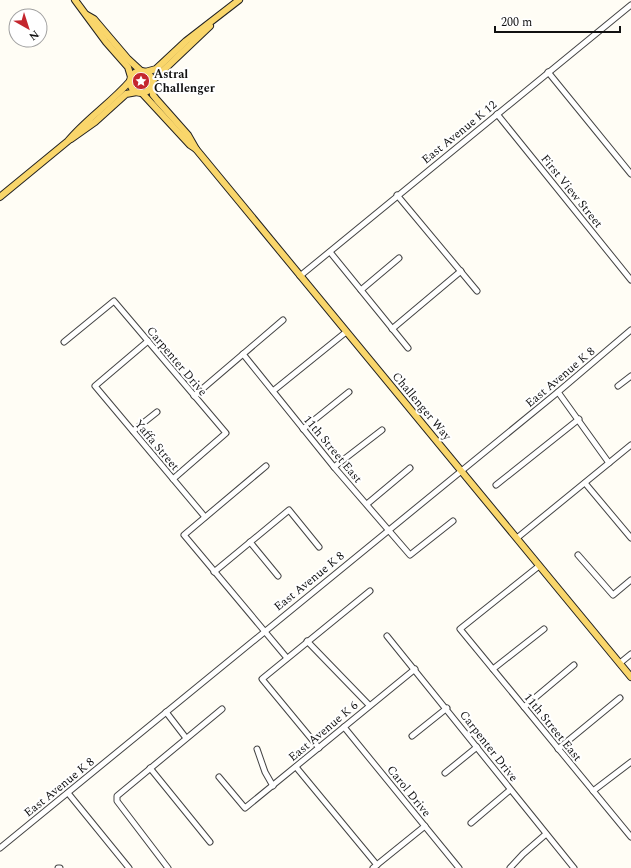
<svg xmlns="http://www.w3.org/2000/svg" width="631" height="868" font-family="Spectral,serif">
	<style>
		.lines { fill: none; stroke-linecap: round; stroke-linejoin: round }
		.minor-casing { stroke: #444; stroke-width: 7 }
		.major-casing { stroke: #222; stroke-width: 8 }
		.minor { stroke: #fff; stroke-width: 5 }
		.major { stroke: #f9d66b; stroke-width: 6 }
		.labels { text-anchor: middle; stroke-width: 4; stroke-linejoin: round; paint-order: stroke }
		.poi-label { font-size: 12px; font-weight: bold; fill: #111; stroke: #fff; text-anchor: start }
		.street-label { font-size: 12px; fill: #111; stroke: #fff }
	</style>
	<rect width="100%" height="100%" fill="#fffdf5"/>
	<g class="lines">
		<defs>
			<g id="minor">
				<path d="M548 72 631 174"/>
				<path d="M497 114 631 280"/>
				<path d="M397 195 477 291"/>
				<path d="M330 252 408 348"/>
				<path d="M300 276 631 5"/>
				<path d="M361 290 399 258"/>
				<path d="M392 329 461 271"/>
				<path d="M148 341 95 386 205 517"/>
				<path d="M64 342 114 301 226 433 173 479"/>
				<path d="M243 354 334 467 410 555 453 521"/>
				<path d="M618 386 631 376"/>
				<path d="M273 391 346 332"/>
				<path d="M558 392 609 463"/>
				<path d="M194 396 283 320"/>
				<path d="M303 429 349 392"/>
				<path d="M133 431 157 412"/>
				<path d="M266 466 184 535 287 658"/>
				<path d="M334 467 382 430"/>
				<path d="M585 483 631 538"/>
				<path d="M496 485 579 419"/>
				<path d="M367 504 410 468"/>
				<path d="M517 538 631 445"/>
				<path d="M250 542 278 576"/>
				<path d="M578 555 613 595 631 580"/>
				<path d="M539 566 460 629 631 837"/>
				<path d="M214 572 289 510 319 547"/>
				<path d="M387 636 574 868"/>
				<path d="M307 641 369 705"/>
				<path d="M620 663 631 654"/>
				<path d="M493 669 544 629"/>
				<path d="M524 707 574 665"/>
				<path d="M166 712 186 738"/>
				<path d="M344 727 459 868"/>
				<path d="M412 736 447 708"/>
				<path d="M319 748 262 679 370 591"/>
				<path d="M257 749 265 772 273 786"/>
				<path d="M558 749 620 698"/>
				<path d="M296 767 377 865"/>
				<path d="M150 768 210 842"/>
				<path d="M445 773 477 747"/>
				<path d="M219 777 245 808 415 669"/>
				<path d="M593 791 631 762"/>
				<path d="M68 793 129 868"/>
				<path d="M471 823 510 790"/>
				<path d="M0 848 558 392 631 330"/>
				<path d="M58 868H60"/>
				<path d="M168 868 117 801V796L222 709"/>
				<path d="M373 868 425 826"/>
				<path d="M510 868 523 854 546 834"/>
			</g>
			<g id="major">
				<path d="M75 0 106 42 128 67 131 77"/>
				<path d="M87 15 94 19 128 59 141 71"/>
				<circle cx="141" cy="82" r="11"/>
				<path d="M145 72 156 69 186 41 239 0"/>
				<path d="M151 82 210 26"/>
				<path d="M151 85 153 95 157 100 188 135 196 149 631 677"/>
				<path d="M141 92 190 145 196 149"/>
				<path d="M71 139 95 122 126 94 137 92"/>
				<path d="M0 197 68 141C86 119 111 103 130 81"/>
			</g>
		</defs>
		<use href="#minor" class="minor-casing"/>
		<use href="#major" class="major-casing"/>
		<use href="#minor" class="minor"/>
		<use href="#major" class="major"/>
	</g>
	<defs>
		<symbol id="sight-disc" viewBox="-11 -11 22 22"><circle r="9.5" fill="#c4262e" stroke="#fff"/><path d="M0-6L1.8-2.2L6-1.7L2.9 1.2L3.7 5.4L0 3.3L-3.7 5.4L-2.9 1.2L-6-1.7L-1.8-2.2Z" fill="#fff"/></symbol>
	</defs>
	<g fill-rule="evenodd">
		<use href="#sight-disc" x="131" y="71" width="20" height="20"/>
	</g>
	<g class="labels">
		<g class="poi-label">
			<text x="154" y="78">Astral<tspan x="154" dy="14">Challenger</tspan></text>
		</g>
		<g class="street-label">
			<text transform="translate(459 132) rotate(-39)" y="4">East Avenue K 12</text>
			<text transform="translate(572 191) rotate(51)" y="4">First View Street</text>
			<text transform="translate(177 361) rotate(50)" y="4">Carpenter Drive</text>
			<text transform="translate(560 377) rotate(-40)" y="4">East Avenue K 8</text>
			<text transform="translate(422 406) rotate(50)" y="4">Challenger Way</text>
			<text transform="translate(157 445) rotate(50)" y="4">Yaffa Street</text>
			<text transform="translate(333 449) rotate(50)" y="4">11th Street East</text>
			<text transform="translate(309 581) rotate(-39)" y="4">East Avenue K 8</text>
			<text transform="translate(553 727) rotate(51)" y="4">11th Street East</text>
			<text transform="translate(323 731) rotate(-40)" y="4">East Avenue K 6</text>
			<text transform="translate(489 746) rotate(52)" y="4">Carpenter Drive</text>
			<text transform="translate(59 787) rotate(-39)" y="4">East Avenue K 8</text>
			<text transform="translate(409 791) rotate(51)" y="4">Carol Drive</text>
		</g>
	</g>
	<g transform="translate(28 28) rotate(141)"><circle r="19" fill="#ffffff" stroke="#a0a0a0"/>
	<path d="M0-3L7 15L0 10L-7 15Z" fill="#c4262e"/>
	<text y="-6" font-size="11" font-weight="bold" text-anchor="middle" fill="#111111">N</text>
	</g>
	<path d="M495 26v6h125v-6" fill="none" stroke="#111111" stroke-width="2"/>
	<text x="501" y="26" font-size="12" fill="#111111" stroke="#ffffff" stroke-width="3" paint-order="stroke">200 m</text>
</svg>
